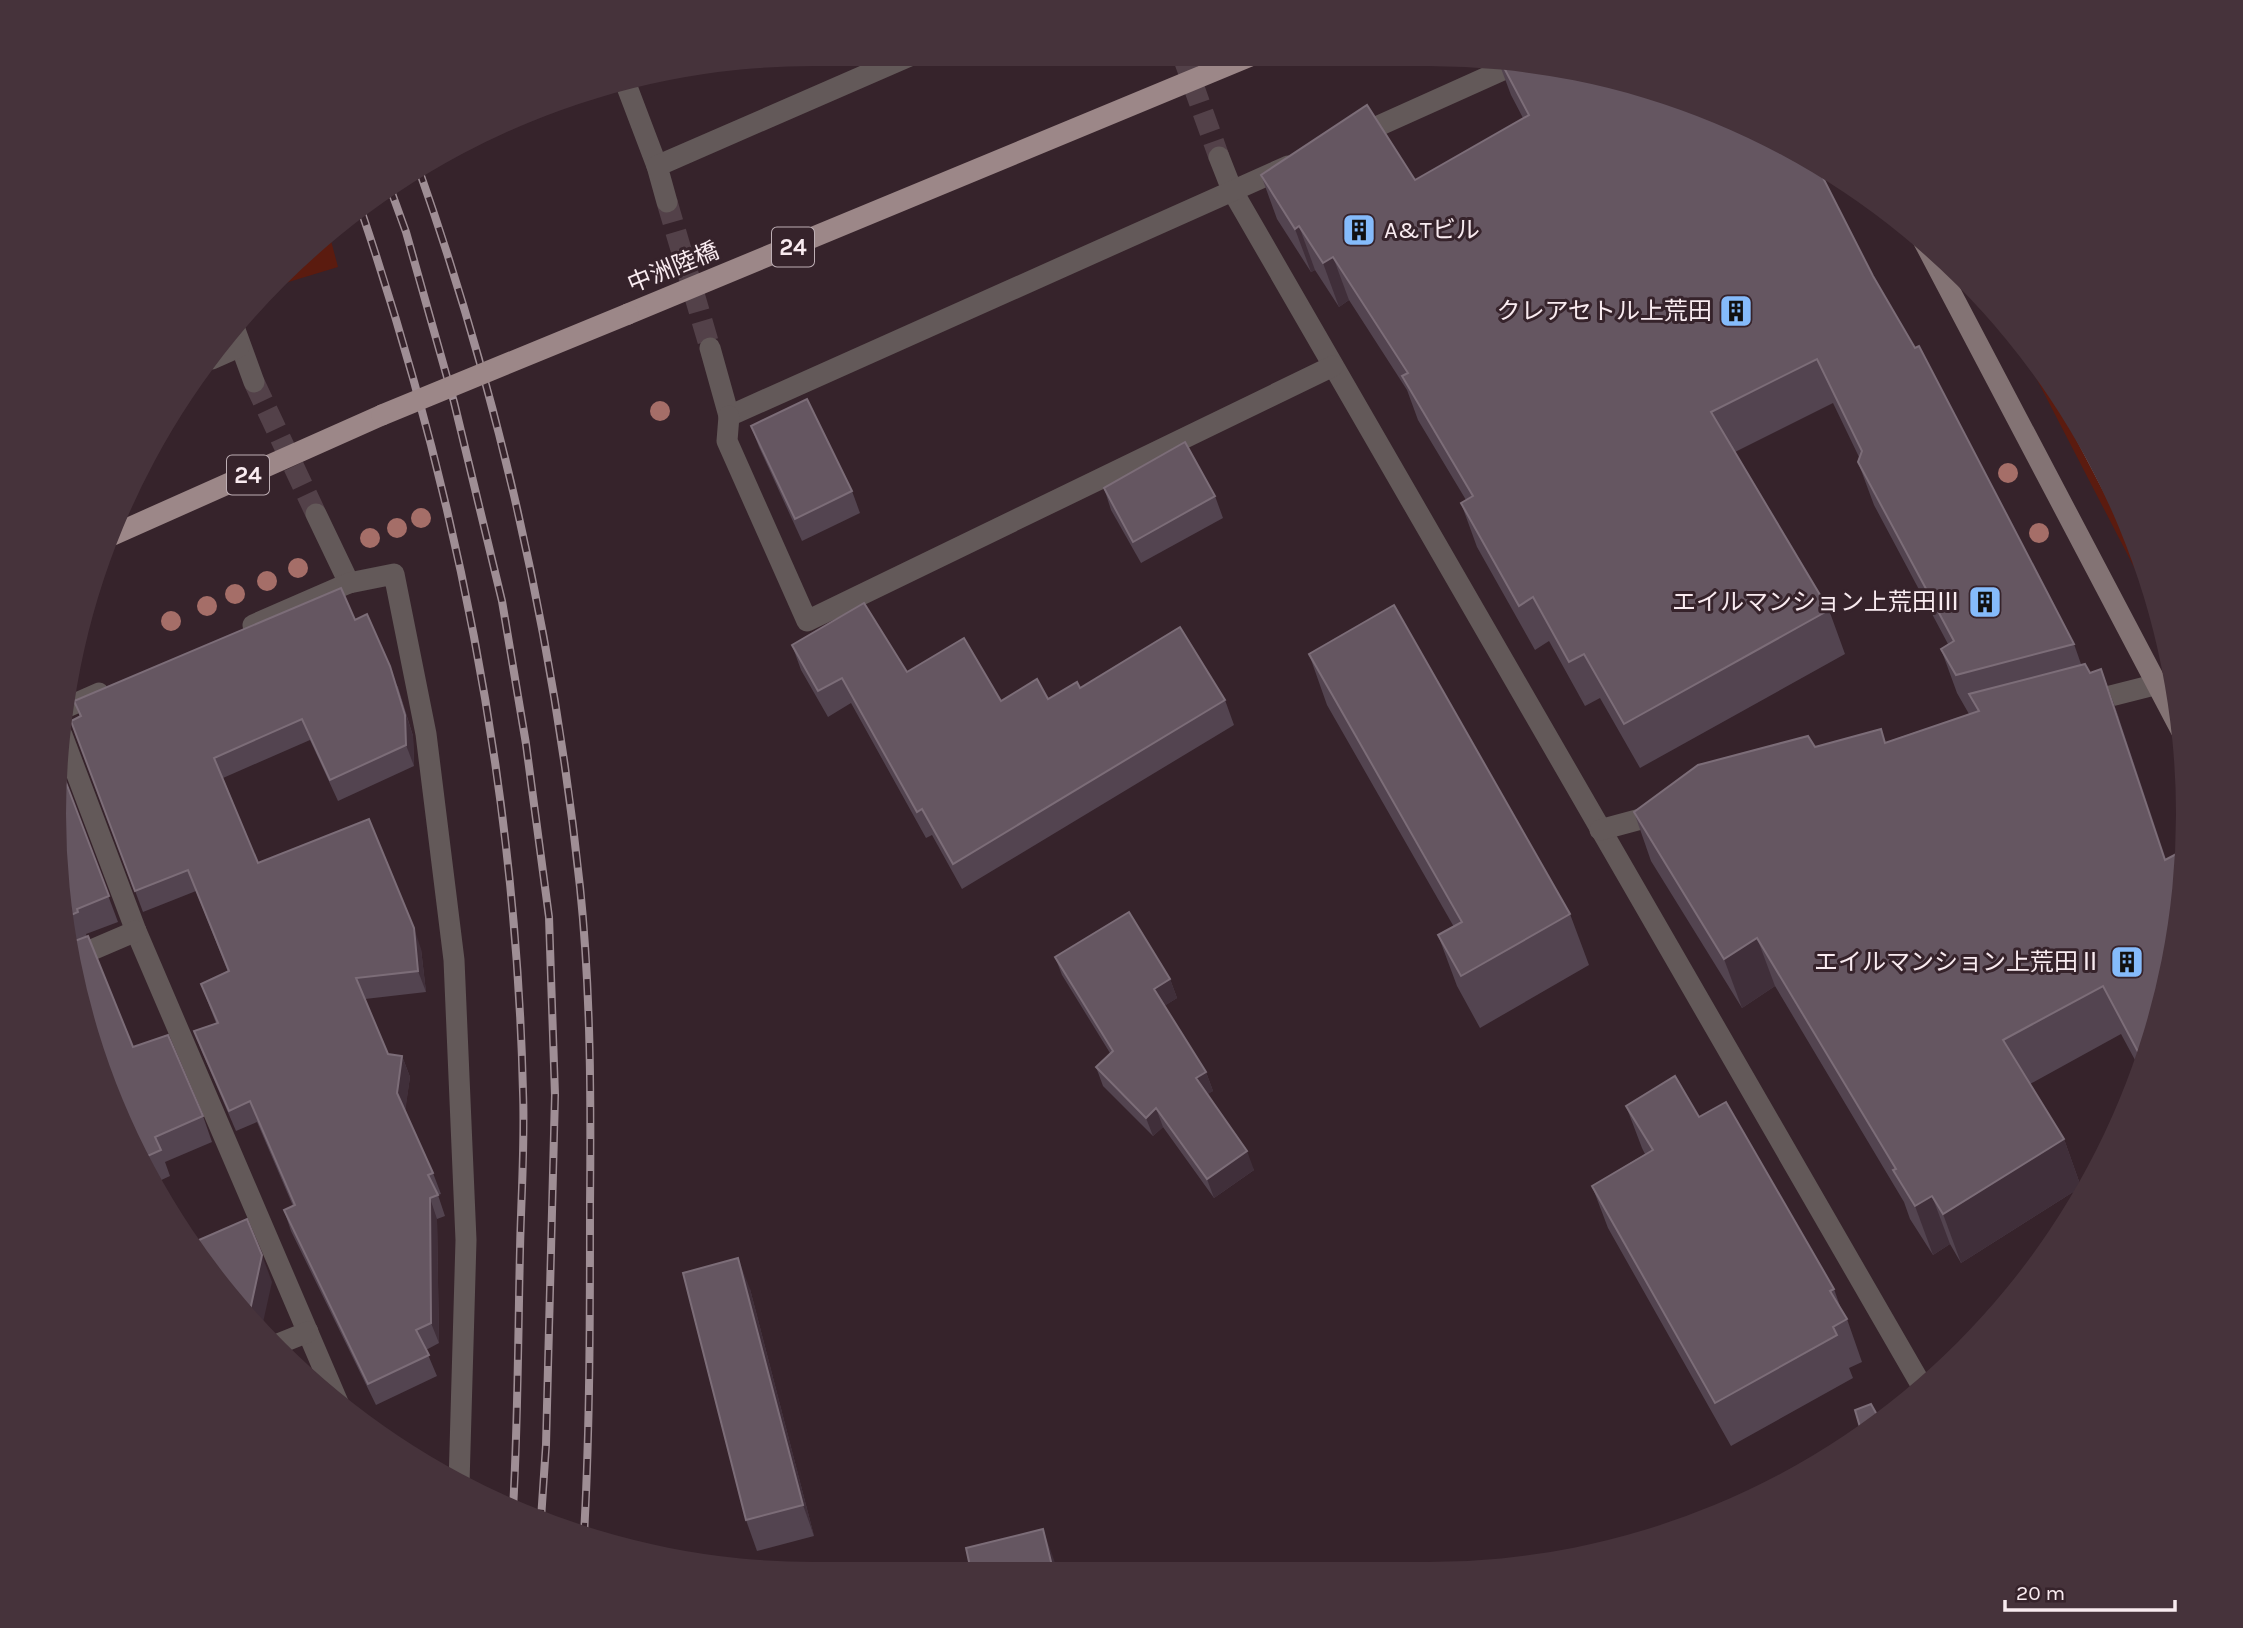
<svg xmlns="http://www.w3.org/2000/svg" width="2243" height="1628" font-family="Karla,'Noto Sans JP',sans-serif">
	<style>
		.green { fill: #5b1b0f }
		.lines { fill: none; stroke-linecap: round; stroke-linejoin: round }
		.street-tunnel { stroke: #534149; stroke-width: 21; stroke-dasharray: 21 10; stroke-linecap: butt }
		.street { stroke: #635959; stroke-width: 21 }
		.secondary { stroke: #837374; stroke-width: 21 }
		.primary { stroke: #9c8788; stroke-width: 21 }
		.tram { stroke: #9f8e95; stroke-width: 2 }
		.rail-casing { stroke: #9f8e95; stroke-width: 8 }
		.rail { stroke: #36232b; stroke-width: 5; stroke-dasharray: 16; stroke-linecap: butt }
		.primary-bridge { stroke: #9c8788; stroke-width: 21 }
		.tree { fill: #a56e68 }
		.wall { fill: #534450 }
		.shaded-wall { fill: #402f3a }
		.building { fill: #655661; stroke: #7c6d78; stroke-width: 2 }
		.labels { text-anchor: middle; stroke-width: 6; stroke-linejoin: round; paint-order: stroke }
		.shield { fill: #36232b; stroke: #beafb5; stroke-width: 2 }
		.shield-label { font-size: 23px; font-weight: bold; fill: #f9ebf0 }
		.poi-label { font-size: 24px; fill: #f9ebf0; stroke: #36232b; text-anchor: end }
		.street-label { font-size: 24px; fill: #f9ebf0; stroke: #36232b }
	</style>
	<rect width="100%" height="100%" fill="#36232b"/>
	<g class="green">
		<path d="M330 237 338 267 272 287Z"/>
		<path d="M2040 365 2110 478 2164 625 2032 370Z"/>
	</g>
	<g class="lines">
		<g class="street-tunnel">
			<path d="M1182 54 1219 157"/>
			<path d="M667 202 710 348"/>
			<path d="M254 382 316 514"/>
		</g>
		<g class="street">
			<path d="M624 79 657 166"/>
			<path d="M1356 136 1514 65"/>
			<path d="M1219 157 1232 190 1923 1388"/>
			<path d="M667 202 657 166 914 54"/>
			<path d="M234 327 254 382"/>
			<path d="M710 348 729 416 1288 166"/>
			<path d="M212 359 239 347"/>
			<path d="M729 416 727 441 807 621 1333 366"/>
			<path d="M316 514 349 583"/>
			<path d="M253 625 349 583 394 574 426 734 454 960 466 1240 459 1484"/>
			<path d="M2083 703 2158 684"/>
			<path d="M65 708 99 693"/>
			<path d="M62 735 136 931 339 1405"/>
			<path d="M1600 830 1663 813"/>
			<path d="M73 958 136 931"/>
			<path d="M278 1344 308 1332"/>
		</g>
		<path class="secondary" d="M1921 236 2181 730"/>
		<g class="primary">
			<path d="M628 314 1255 54"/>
			<path d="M113 535 382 415"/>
		</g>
		<path class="tram" d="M2030 349 2143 565"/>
		<defs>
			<g id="rail">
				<path d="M418 167C500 399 554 642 580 887 591 993 591 1101 590 1208 590 1317 590 1426 584 1535"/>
				<path d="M389 185 406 232 454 402 502 601 526 744 549 917 555 1095 546 1445 541 1519"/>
				<path d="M361 210C457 494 516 792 523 1092 525 1144 521 1198 520 1250 518 1337 518 1423 513 1509"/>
			</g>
		</defs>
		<use href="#rail" class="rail-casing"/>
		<use href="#rail" class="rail"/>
		<path class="primary-bridge" d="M382 415 628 314"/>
	</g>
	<g class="tree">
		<circle cx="660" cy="411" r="10"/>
		<circle cx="2008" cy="473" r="10"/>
		<circle cx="421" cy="518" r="10"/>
		<circle cx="397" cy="528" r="10"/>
		<circle cx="2039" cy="533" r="10"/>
		<circle cx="370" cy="538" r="10"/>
		<circle cx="298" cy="568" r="10"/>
		<circle cx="267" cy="581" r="10"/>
		<circle cx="235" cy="594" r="10"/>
		<circle cx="207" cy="606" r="10"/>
		<circle cx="171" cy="621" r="10"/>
	</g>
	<g class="wall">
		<path d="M1499 63 1625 80 1720 112 1824 168 1819 170 1873 276 2074 644 2081 664 2090 673 2101 669 2119 718 2149 1058 2142 1073 2121 1034 2030 1084 2064 1139 2081 1187 1961 1263 1950 1244 1933 1255 1910 1219 1904 1202 1775 986 1742 1008 1651 861 1634 812 1815 747 1886 742 1969 714 1957 693 1941 649 1948 644 1874 505 1858 462 1859 457 1833 403 1735 452 1829 610 1845 654 1640 768 1600 698 1585 706 1549 641 1535 650 1477 547 1461 503 1466 500 1418 420 1407 390 1349 300 1339 307 1315 270 1311 272 1277 219 1261 175 1415 180 1523 118 1511 95Z"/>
		<path d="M751 426 852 491 860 513 802 541 759 447Z"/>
		<path d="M1104 488 1215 496 1223 518 1141 563 1111 510Z"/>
		<path d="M355 620 398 687 413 736 414 766 338 801 310 740 223 778 258 863 421 949 426 992 365 999 388 1054 402 1056 410 1077 405 1110 433 1173 441 1194 438 1195 445 1216 437 1219 439 1343 426 1350 437 1376 376 1405 291 1231 284 1210 293 1206 257 1122 236 1131 202 1052 194 1031 216 1023 201 984 228 972 196 891 143 912 71 721 80 717 74 701Z"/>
		<path d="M792 645 907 672 1001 701 1048 699 1080 688 1225 700 1234 725 962 889 932 835 926 838 851 703 828 717 801 670Z"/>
		<path d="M1309 654 1570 914 1589 965 1480 1028 1457 986 1438 935 1454 927 1327 705Z"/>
		<path d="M59 764 118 922 86 934 87 937 133 1047 203 1116 212 1142 165 1162 170 1176 157 1182 112 1104 61 913Z"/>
		<path d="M1055 957 1170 979 1177 998 1164 1006 1206 1072 1213 1091 1207 1094 1254 1170 1214 1198 1163 1127 1153 1136 1103 1086 1096 1067 1110 1053 1062 975Z"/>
		<path d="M1626 1106 1699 1117 1834 1289 1841 1309 1847 1319 1862 1362 1849 1368 1853 1378 1731 1446 1608 1228 1592 1186 1645 1154 1642 1148Z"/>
		<path d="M750 1289 814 1536 757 1551 746 1520Z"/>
	</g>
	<g class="shaded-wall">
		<path d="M1299 226 1315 270 1311 272 1295 229Z"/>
		<path d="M1333 257 1349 300 1339 307 1323 263Z"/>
		<path d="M390 666 413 736 414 766 406 745Z"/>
		<path d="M2101 669 2119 718 2182 907 2165 860Z"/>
		<path d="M414 928 421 949 426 992 418 971Z"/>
		<path d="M1757 938 1775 986 1742 1008 1724 959Z"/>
		<path d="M1170 979 1177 998 1161 1008 1154 989Z"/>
		<path d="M402 1056 410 1077 405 1113 397 1093Z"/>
		<path d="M1206 1072 1213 1091 1203 1097 1196 1078Z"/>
		<path d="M1156 1108 1163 1127 1153 1136 1146 1118Z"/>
		<path d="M2064 1139 2081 1187 1961 1263 1943 1214Z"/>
		<path d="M1247 1151 1254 1170 1214 1198 1207 1179Z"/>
		<path d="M1932 1196 1950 1244 1933 1255 1915 1206Z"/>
		<path d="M430 1198 437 1219 439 1343 431 1323Z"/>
		<path d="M262 1255 272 1282 262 1327 249 1315Z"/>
		<path d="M738 1258 750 1289 814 1536 803 1505Z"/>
		<path d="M1043 1529 1054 1560 1057 1570H1053Z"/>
	</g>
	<g class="building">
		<path d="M1502 64 1625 80 1720 112 1816 164 1873 276 1915 348 1919 346 2074 644 1956 675 1941 649 1954 641 1858 462 1862 451 1817 359 1711 412 1829 610 1624 724 1584 654 1569 662 1533 597 1519 606 1461 503 1473 496 1402 376 1408 373 1333 257 1323 263 1299 226 1295 229 1261 175 1367 105 1415 180 1529 115Z"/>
		<path d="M807 399 852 491 795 519 751 426Z"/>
		<path d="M1185 442 1215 496 1133 542 1104 488Z"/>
		<path d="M341 588 355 620 367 614 390 666 405 715 406 745 330 780 302 719 214 758 258 863 369 819 414 928 418 971 356 978 388 1054 402 1056 397 1093 433 1173 428 1175 438 1195 430 1198 431 1323 416 1330 429 1355 368 1384 284 1210 295 1205 250 1101 229 1111 194 1031 218 1023 201 984 229 971 188 870 135 891 71 721 81 716 74 701Z"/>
		<path d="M864 603 907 672 964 638 1001 701 1037 679 1048 699 1077 682 1080 688 1180 627 1225 700 953 864 922 809 917 812 842 678 818 691 792 645Z"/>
		<path d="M1394 605 1570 914 1461 976 1438 935 1462 922 1309 654Z"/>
		<path d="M2085 664 2090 673 2101 669 2165 860 2184 850 2182 913 2149 1058 2145 1065 2103 986 2003 1040 2064 1139 1943 1214 1932 1196 1915 1206 1893 1170 1896 1169 1757 938 1724 959 1634 812 1698 765 1808 736 1815 747 1881 729 1885 743 1979 711 1969 694Z"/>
		<path d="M59 764 109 896 77 909 78 912 62 919 61 913 54 814Z"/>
		<path d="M1129 912 1170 979 1154 989 1206 1072 1196 1078 1247 1151 1207 1179 1156 1108 1146 1118 1096 1067 1113 1051 1055 957Z"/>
		<path d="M88 936 133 1047 168 1035 203 1116 155 1137 161 1150 143 1158 112 1104 69 943Z"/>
		<path d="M1675 1076 1699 1117 1726 1102 1834 1289 1830 1291 1847 1319 1833 1327 1837 1335 1715 1403 1592 1186 1653 1150 1626 1106Z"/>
		<path d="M247 1219 262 1255 249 1315 212 1277 192 1243Z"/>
		<path d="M738 1258 803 1505 746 1520 683 1273Z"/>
		<path d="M1967 1346 1957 1355 1955 1353Z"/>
		<path d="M1871 1404 1881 1422 1862 1434 1855 1410Z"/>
		<path d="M1043 1529 1053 1570 971 1571 966 1548Z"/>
	</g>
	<defs>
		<symbol id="building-square" viewBox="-11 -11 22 22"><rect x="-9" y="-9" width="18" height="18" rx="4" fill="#85bbfb" stroke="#36232b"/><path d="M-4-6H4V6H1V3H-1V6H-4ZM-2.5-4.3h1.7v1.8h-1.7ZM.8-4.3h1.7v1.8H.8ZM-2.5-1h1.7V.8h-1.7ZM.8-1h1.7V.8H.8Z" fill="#111"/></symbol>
	</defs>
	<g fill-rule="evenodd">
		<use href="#building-square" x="1340" y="211" width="38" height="38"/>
		<use href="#building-square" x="1717" y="292" width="38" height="38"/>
		<use href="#building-square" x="1966" y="583" width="38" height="38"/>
		<use href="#building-square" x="2108" y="943" width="38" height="38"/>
	</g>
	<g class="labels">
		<g class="shield">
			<rect x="772" y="227.5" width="42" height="39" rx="5"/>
			<rect x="227" y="455.5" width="42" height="39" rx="5"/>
		</g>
		<g class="shield-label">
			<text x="793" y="255">24</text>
			<text x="248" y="483">24</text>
		</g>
		<g class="poi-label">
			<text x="1384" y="238" text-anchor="start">A&amp;Tビル</text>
			<text x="1712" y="319">クレアセトル上荒田</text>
			<text x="1960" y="610">エイルマンション上荒田Ⅲ</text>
			<text x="2102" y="970">エイルマンション上荒田Ⅱ</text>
		</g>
		<g class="street-label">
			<text transform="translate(673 267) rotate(-22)" y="8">中洲陸橋</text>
		</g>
	</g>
	<path d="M0 0H2243V1628H0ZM814 66H1428A748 748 0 0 1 2176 814V814A748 748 0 0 1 1428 1562H814A748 748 0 0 1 66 814V814A748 748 0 0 1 814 66Z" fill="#46333b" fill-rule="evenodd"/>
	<path d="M2005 1600v10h170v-10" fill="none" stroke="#f9ebf0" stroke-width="3.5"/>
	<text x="2016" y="1600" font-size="21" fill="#f9ebf0" stroke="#36232b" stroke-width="5" paint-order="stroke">20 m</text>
</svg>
